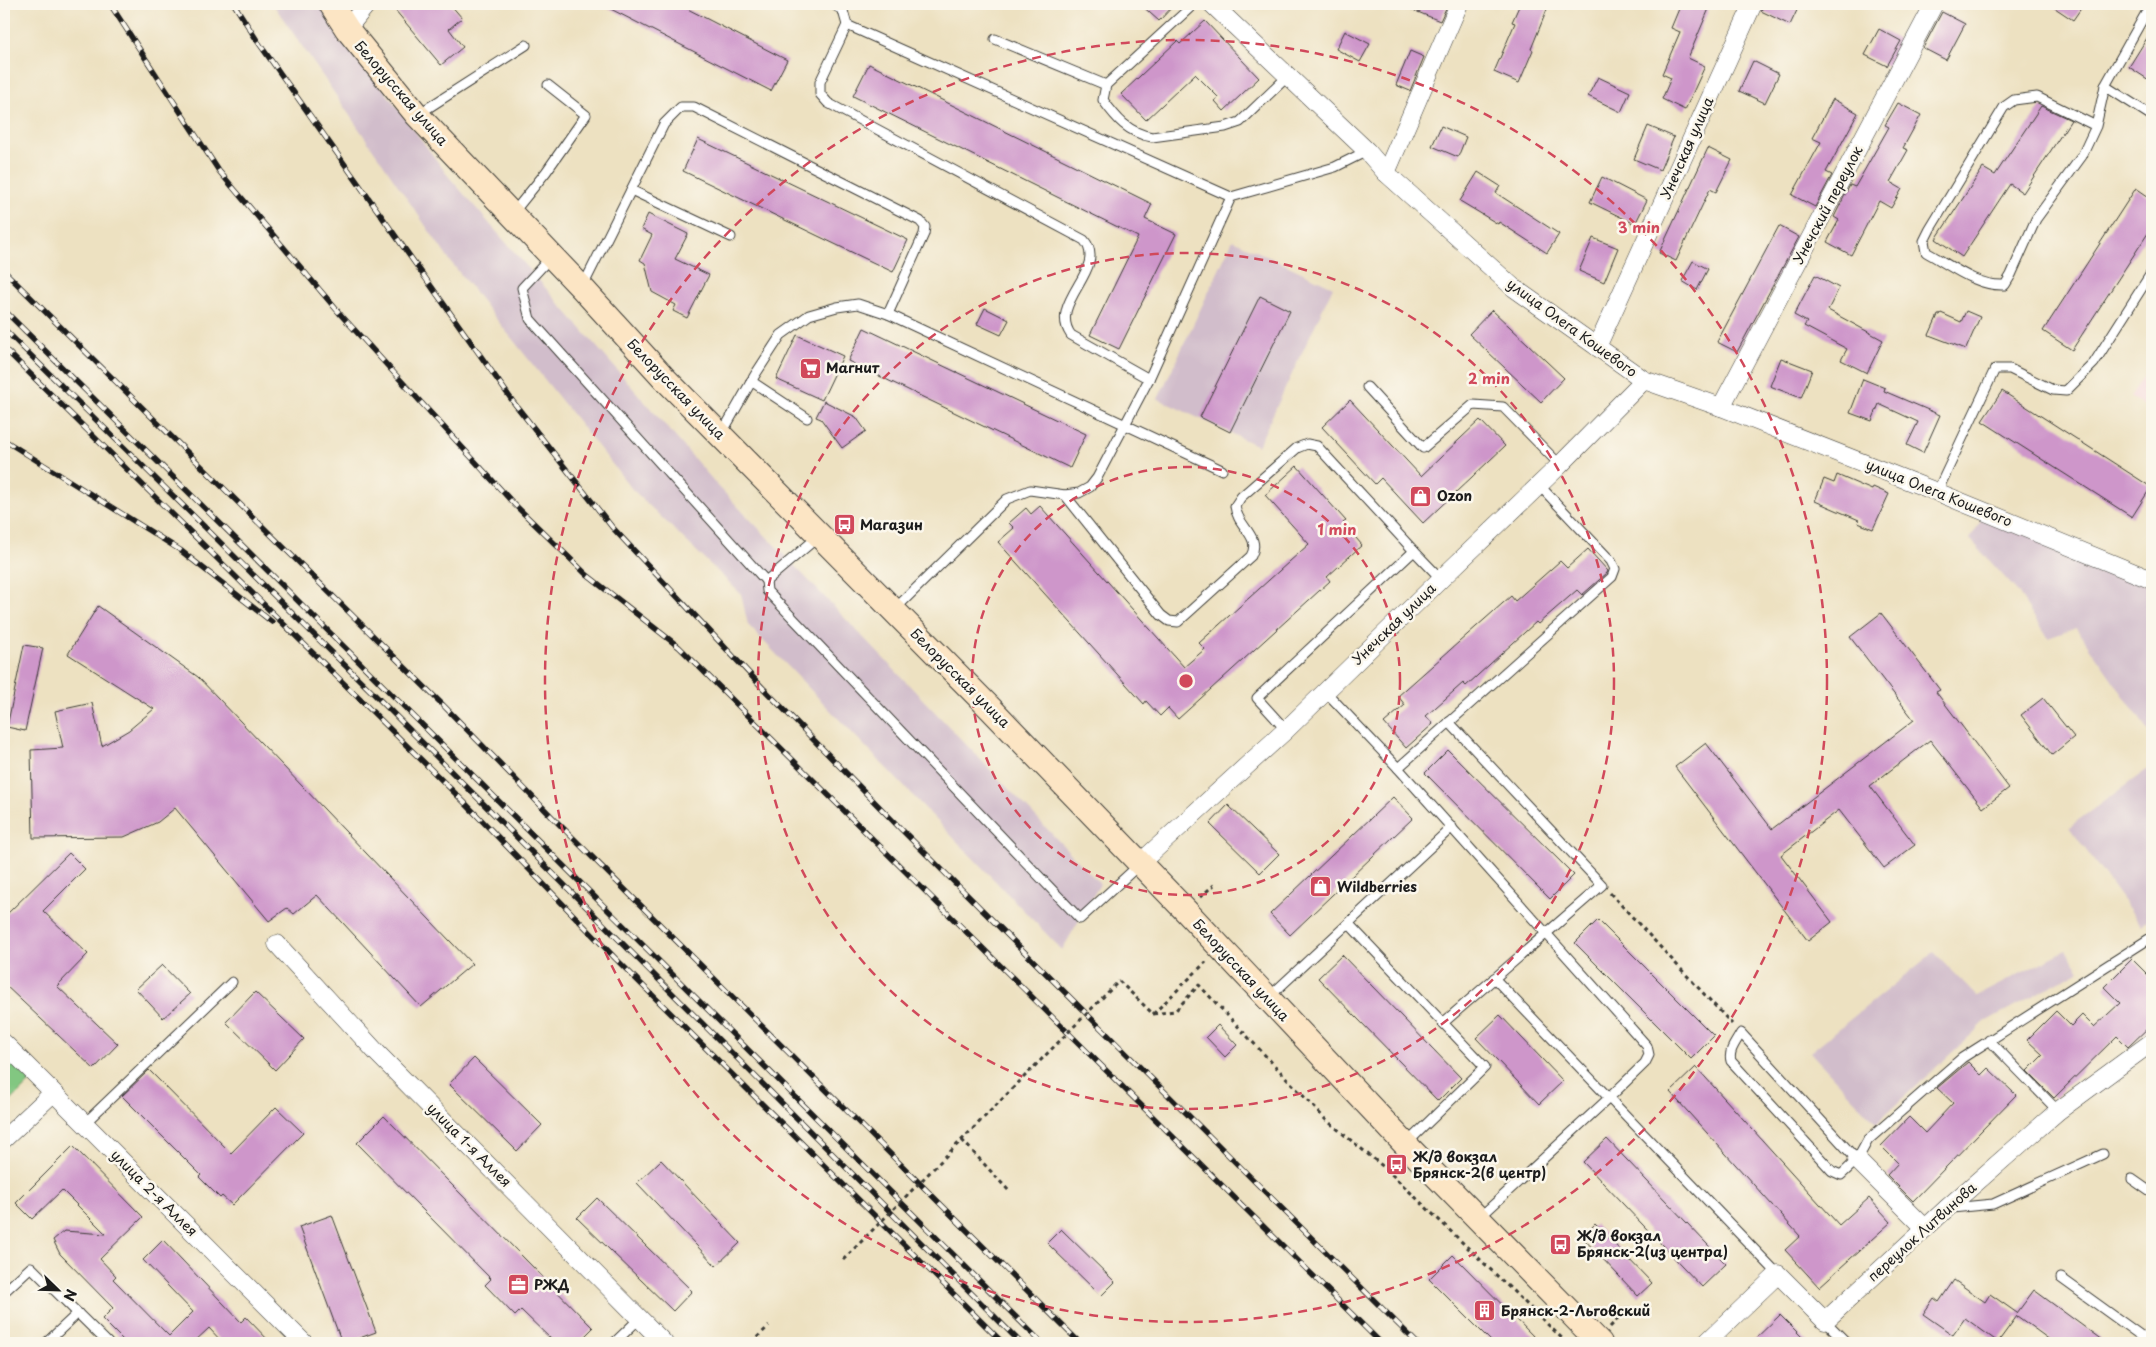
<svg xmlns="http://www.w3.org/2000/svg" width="2156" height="1347" font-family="'Playpen Sans',sans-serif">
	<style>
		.built { fill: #f5cfd9 }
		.industrial { fill: #d1bdcb }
		.green { fill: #82c781; stroke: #4f724e }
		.building { fill: #ce96ca }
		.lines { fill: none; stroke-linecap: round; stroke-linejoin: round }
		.lane-casing { stroke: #3b3a35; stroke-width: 11 }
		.street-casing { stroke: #3b3a35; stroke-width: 19 }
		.secondary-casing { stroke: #3b3a35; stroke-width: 26 }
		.path { stroke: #3b3a35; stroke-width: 3; stroke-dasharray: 4 4; stroke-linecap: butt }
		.lane { stroke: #fff; stroke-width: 9 }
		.street { stroke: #fff; stroke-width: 18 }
		.secondary { stroke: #fce5c4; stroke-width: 24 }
		.rail-casing { stroke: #1c1c1c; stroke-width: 5.5 }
		.rail { stroke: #fbf7ec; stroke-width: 4; stroke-dasharray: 11; stroke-linecap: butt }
		.path-bridge { stroke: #3b3a35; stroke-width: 3; stroke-dasharray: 4 4; stroke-linecap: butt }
		.ring { fill: none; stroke: #d1495b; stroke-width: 2.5; stroke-dasharray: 9 6 }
		.labels { text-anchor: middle; stroke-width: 5; stroke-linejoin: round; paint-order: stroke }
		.street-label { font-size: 14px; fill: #1c1c1c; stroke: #fbf7ec }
		.poi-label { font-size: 14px; font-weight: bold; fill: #1c1c1c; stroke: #fbf7ec; text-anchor: start }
		.centre { fill: #d1495b; stroke: #fbf7ec; stroke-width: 2.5 }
		.ring-label { font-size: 15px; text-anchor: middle; font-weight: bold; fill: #d1495b; stroke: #fbf7ec; stroke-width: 5; stroke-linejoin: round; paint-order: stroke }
	</style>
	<rect width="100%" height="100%" fill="#fbf7ec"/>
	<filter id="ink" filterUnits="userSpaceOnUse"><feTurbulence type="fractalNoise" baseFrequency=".02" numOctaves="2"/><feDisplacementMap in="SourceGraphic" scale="10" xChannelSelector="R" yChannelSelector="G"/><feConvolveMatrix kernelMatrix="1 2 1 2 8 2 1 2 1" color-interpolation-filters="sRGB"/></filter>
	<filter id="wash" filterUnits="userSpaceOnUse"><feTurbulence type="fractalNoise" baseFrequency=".0096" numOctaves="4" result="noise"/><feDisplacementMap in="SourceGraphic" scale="20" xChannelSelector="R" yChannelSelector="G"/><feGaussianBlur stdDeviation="1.12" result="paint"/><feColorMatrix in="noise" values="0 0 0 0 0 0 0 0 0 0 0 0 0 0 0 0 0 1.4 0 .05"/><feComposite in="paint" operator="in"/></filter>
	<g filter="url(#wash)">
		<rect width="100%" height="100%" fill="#ede1c1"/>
		<path class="built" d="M2152 363V412L2130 397Z"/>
		<g class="industrial">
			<path d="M273 4H320L449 177 718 486 1100 884 1062 950 748 625 741 594 632 489 450 261Z"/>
			<path d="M1233 240 1333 287 1258 446 1158 399Z"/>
			<path d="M1985 514 2152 587V736L2076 628 2048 638 2017 591 1970 539Z"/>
			<path d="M2152 766V919L2141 925 2069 827Z"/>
			<path d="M2066 950 2080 970 1985 1022 1876 1123 1810 1052 1934 952 1977 996Z"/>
		</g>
		<path class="green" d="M4 1052 32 1080 4 1108Z"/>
		<g id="blocks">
			<g class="building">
				<path d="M390 4H450L462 18 449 29 463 47 441 65Z"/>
				<path d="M601 4H678L787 60 771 91Z"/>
				<path d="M1140 4H1175L1159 21Z"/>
				<path d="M1398 4H1448L1440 21Z"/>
				<path d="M1520 4H1540L1548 7 1531 49 1533 50 1519 83 1494 72 1515 23 1512 22Z"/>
				<path d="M1681 4H1711L1688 58 1705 66 1685 110 1662 99 1671 78 1662 74 1680 32 1671 28Z"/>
				<path d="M1764 4H1800L1790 25 1761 11Z"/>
				<path d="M2049 4H2084L2073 20Z"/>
				<path d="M1942 12 1965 24 1946 60 1923 48Z"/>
				<path d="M1205 21 1259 78 1224 111 1215 101 1218 97 1195 74 1146 120 1121 94 1177 41 1180 44Z"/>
				<path d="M1879 29 1901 41 1887 66 1865 55Z"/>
				<path d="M2152 30V82L2129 67Z"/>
				<path d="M1345 31 1370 44 1360 62 1336 49Z"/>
				<path d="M1410 51 1424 57 1410 91 1396 85Z"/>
				<path d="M1753 61 1779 74 1765 103 1739 91Z"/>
				<path d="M869 64 1152 204 1145 219 1176 234 1119 349 1090 335 1138 237 853 96Z"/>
				<path d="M1598 77 1630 92 1621 112 1588 96Z"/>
				<path d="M1833 99 1858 113 1826 172 1832 175 1815 207 1792 195 1821 142 1812 138Z"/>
				<path d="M1898 103 1921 115 1903 148 1908 150 1890 182 1902 189 1891 208 1879 201 1851 255 1827 242 1839 220 1834 217 1850 185 1855 187 1889 127 1885 125Z"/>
				<path d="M2041 106 2071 120 2023 193 2010 184 1962 257 1936 239 1983 168 1995 175Z"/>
				<path d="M1441 126 1466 137 1458 157 1432 146Z"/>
				<path d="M1648 126 1674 137 1660 170 1634 159Z"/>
				<path d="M698 139 908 240 893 272 683 171Z"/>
				<path d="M1708 148 1732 160 1716 192 1710 189 1676 261 1659 253Z"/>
				<path d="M1478 172 1500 186 1496 193 1559 234 1547 253 1499 222 1498 224 1460 201Z"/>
				<path d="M1602 177 1647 200 1635 224 1590 202Z"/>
				<path d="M2136 188 2152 199V227L2072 350 2043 331Z"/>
				<path d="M648 214 688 234 675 259 709 275 687 318 673 311 676 305 652 292 645 263 640 260 652 235 641 229Z"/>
				<path d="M1779 226 1799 237 1737 352 1717 342Z"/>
				<path d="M1593 238 1618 248 1604 282 1579 271Z"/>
				<path d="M1693 261 1708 269 1697 290 1682 281Z"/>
				<path d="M1815 275 1839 288 1828 310 1883 340 1867 373 1841 360 1847 349 1804 326 1807 322 1794 315Z"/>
				<path d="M1260 296 1290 311 1230 432 1200 417Z"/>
				<path d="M985 308 1009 320 1001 335 977 324Z"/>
				<path d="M1492 310 1564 378 1541 402 1469 334Z"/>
				<path d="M1966 311 1980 317 1966 349 1929 335 1938 315H1940L1941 313 1961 322Z"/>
				<path d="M864 328 1086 434 1070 468 848 361Z"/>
				<path d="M797 335 843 356 822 400 776 379Z"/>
				<path d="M1781 358 1812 370 1801 398 1770 386Z"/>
				<path d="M1863 379 1885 388 1884 391 1940 415 1923 453 1907 445 1918 422 1879 404 1872 421 1850 413Z"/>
				<path d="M2002 391 2151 487 2132 517 1982 421Z"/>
				<path d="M1350 400 1421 476 1480 420 1505 446 1423 523 1381 478 1375 484 1322 427Z"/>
				<path d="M824 401 856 417 866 431 842 448 821 419 816 417Z"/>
				<path d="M1297 466 1346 521 1343 523 1362 545 1327 577 1330 581 1178 719 1168 708 1160 716 1146 701 1144 704 998 542 1014 528 1009 523 1026 508 1031 514 1040 506 1184 667 1205 649 1199 643 1309 544 1265 495Z"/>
				<path d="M1837 475 1872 490 1873 487 1889 494 1873 529 1858 523 1859 520 1815 501 1824 479 1834 483Z"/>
				<path d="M1588 549 1608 571 1607 573 1582 595 1577 590 1538 624 1536 622 1466 686 1463 683 1426 716 1433 724 1406 748 1384 723 1405 705 1398 696 1511 596 1515 601 1560 561 1567 568Z"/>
				<path d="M98 606 198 677 472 964 421 1007 317 895 294 914 287 908 269 921 175 808 158 822 124 837 33 838 31 750 63 748 55 711 92 703 102 746 129 730 154 709 68 654Z"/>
				<path d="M1881 613 1940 690 1936 692 2009 788 1983 808 1930 740 1870 786 1915 845 1884 868 1839 810 1781 855 1832 922 1808 941 1675 767 1706 743 1772 829 1914 720 1850 637Z"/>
				<path d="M24 645 43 648 25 731 7 727Z"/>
				<path d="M2043 698 2074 737 2052 755 2021 715Z"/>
				<path d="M1448 750 1574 875 1550 899 1425 773Z"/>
				<path d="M1393 797 1413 818 1290 935 1270 914Z"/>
				<path d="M1228 805 1279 854 1260 873 1210 824Z"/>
				<path d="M69 853 85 869 43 911 88 954 57 986 118 1044 94 1069 4 984V917Z"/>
				<path d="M1598 920 1714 1036 1691 1059 1575 943Z"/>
				<path d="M1342 955 1461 1078 1438 1101 1318 978Z"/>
				<path d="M2132 959 2152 979V1024L2128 1047 2117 1036 2054 1098 2027 1071 2043 1055 2027 1040 2056 1011 2071 1026 2082 1015 2094 1027 2120 1003 2104 987Z"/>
				<path d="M162 965 190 994 163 1018 136 989Z"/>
				<path d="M255 992 304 1039 275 1070 226 1022Z"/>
				<path d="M1500 1015 1563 1081 1539 1104 1476 1038Z"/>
				<path d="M1218 1025 1237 1045 1225 1057 1206 1037Z"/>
				<path d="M474 1058 542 1125 517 1151 449 1084Z"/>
				<path d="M1968 1062 1981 1075 1988 1068 2016 1095 1913 1201 1887 1175 1898 1163 1881 1146 1909 1117 1925 1133 1953 1103 1937 1088Z"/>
				<path d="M1696 1067 1839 1225 1869 1198 1891 1222 1819 1287 1785 1250 1800 1236 1670 1092Z"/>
				<path d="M149 1070 231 1153 276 1107 303 1133 232 1205 222 1196 220 1198 199 1177 201 1175 122 1096Z"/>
				<path d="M384 1116 593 1328 578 1343H555L521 1310 515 1316 485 1285 491 1279 357 1143Z"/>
				<path d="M1607 1139 1726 1264 1702 1287 1583 1162Z"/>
				<path d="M73 1146 143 1217 100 1259 116 1276 113 1279 169 1336 193 1312 143 1260 163 1240 241 1322 246 1317 271 1343H223L209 1328 193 1343H126L102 1319 113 1308 60 1254 53 1240 64 1231 106 1234 62 1190 32 1219 16 1203Z"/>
				<path d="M661 1160 740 1243 716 1266 637 1183Z"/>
				<path d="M597 1198 692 1291 673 1311 577 1218Z"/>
				<path d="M332 1215 376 1332 346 1343H342L299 1227Z"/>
				<path d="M1595 1224 1652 1283 1638 1296 1582 1237Z"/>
				<path d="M1061 1229 1115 1282 1101 1296 1047 1243Z"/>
				<path d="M1453 1255 1540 1343H1493L1429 1279Z"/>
				<path d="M1954 1280 1985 1302 1990 1294 2017 1313 2034 1290 2106 1343H2054L2017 1316 1998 1342 1965 1318 1953 1335 1923 1314 1934 1298 1939 1302Z"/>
				<path d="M1780 1315 1808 1343H1751Z"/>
			</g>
		</g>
	</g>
	<g filter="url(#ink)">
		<use href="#blocks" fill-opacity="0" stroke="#3b3a35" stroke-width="1"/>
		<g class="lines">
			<defs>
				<g id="lane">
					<path d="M841 4 847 25 1231 197 1335 167 1367 151"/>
					<path d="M1194 4 1106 85 1103 100C1116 118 1128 133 1152 137L1225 127 1240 122 1288 76"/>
					<path d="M847 25 820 82V94L828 103 1084 240C1109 269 1047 302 1071 335L1149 379"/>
					<path d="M995 39 1106 85"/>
					<path d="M2105 86 2152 116"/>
					<path d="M417 115 526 45"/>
					<path d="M2096 126 2037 97 2014 100 2004 107 1930 229 1924 241 1926 252C1950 265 1977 287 2005 285L2011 275 2036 219 2082 156 2096 126 2105 86 2151 4"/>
					<path d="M631 190 731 237"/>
					<path d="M513 213 546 172 586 115 548 85"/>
					<path d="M551 257 522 288 530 319 766 581 819 536"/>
					<path d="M583 286 664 124 681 107H694L920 221 925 227 924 234 888 314"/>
					<path d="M751 381 807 418"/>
					<path d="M1367 387 1423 448 1473 405 1503 407 1560 465"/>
					<path d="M722 433 755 375 781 335 809 315 837 307 858 304 888 314 1222 470"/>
					<path d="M1937 492 1995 369H2010L2053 390 2066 391 2094 363 2152 272"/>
					<path d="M1065 495 1161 615 1169 621 1178 622 1251 556C1262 536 1237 527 1235 506L1241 497 1297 448 1307 444 1317 446 1414 551"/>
					<path d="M766 581 767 591 1080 919 1140 864"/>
					<path d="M895 609 1007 499 1030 490 1065 495 1079 493 1090 487 1097 478 1149 379 1231 197"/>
					<path d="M1325 691 1398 768 1647 1046 1649 1055 1645 1063 1609 1098 1778 1274"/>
					<path d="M1286 730 1257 698 1414 551 1441 579"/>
					<path d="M1398 768 1612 577 1615 569 1611 561 1539 485"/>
					<path d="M1349 924 1485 1067 1406 1144"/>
					<path d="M1269 997 1452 827"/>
					<path d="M1443 1023 1602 885 1449 722"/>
					<path d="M1989 1040 2058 1111"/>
					<path d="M84 1124 232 982"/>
					<path d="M1857 1160 1741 1033C1736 1042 1728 1051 1731 1061L1832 1171 1841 1175 1857 1160 1868 1140 1962 1058 2152 937"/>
					<path d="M2132 1179 2152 1193"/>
					<path d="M1952 1208 1993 1204 2103 1154"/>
					<path d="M1479 1218 1609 1098 1494 978"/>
					<path d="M2061 1278 2151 1343"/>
					<path d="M4 1292 31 1267 108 1343"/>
					<path d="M1825 1321 1847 1343"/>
					<path d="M46 1343 78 1313"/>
					<path d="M614 1343 640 1318"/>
				</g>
				<g id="street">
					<path d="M840 4H842"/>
					<path d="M1212 4 1367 151 1386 173 1514 288 1644 380 1721 407 1937 492 2152 580"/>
					<path d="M347 29 367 4"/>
					<path d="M1386 173 1459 4"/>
					<path d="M1597 347 1753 4"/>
					<path d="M1721 407 1934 4"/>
					<path d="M1140 863 1286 730 1441 579 1560 465 1644 380"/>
					<path d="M277 944 378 1054 664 1343"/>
					<path d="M4 1043 304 1343"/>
					<path d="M4 1139 53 1093"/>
					<path d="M1857 1160 1925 1228"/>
					<path d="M1706 1343 1778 1274 1825 1321 1946 1209 2058 1111 2152 1042"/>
				</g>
				<path id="secondary" d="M331 4 347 29 417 115 582 288 665 379 991 709 1186 911 1405 1144 1600 1343"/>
			</defs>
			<use href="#lane" class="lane-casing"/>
			<use href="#street" class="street-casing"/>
			<use href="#secondary" class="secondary-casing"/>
			<g class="path">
				<path d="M1610 893 1732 1024"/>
				<path d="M1200 897 1214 885"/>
				<path d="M1119 981 1153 1014"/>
				<path d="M1153 1014 1175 1011 1199 985 1325 1119 1386 1169 1567 1343"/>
				<path d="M1153 1014 1206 962"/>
				<path d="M962 1140 1009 1191"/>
				<path d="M1610 1327 1629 1307"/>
				<path d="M751 1343 769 1326"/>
			</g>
			<use href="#lane" class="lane"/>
			<use href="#street" class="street"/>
			<use href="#secondary" class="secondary"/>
			<defs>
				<g id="rail">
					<path d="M110 4 219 171 341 315 514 504 587 575 679 647 1381 1343"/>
					<path d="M234 4 258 42 514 403 612 527 761 686 901 829 1417 1343"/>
					<path d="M4 271 444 706 555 820 1080 1343"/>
					<path d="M4 310 247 550 1042 1343"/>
					<path d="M4 329 372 692 1021 1343"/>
					<path d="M4 348 464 802 616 959 1003 1343"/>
					<path d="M4 440 180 550 272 622"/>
				</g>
			</defs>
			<use href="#rail" class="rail-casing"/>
			<use href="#rail" class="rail"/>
			<path class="path-bridge" d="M843 1260 1119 981"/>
		</g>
	</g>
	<g class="ring">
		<circle cx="1186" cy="681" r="214"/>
		<circle cx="1186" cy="681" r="428"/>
		<circle cx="1186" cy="681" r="641"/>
	</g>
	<defs>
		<symbol id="supermarket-square" viewBox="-11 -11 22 22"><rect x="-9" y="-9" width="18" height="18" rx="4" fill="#d1495b" stroke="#fbf7ec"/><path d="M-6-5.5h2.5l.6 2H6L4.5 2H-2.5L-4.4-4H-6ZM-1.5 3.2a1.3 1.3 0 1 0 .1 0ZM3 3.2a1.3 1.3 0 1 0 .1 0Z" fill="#fff"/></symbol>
		<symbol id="shop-square" viewBox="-11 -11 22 22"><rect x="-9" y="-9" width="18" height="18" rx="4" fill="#d1495b" stroke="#fbf7ec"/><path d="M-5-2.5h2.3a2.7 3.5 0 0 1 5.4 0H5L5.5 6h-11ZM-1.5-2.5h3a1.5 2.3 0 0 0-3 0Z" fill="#fff"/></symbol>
		<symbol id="bus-square" viewBox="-11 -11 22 22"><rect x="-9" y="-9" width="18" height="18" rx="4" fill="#d1495b" stroke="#fbf7ec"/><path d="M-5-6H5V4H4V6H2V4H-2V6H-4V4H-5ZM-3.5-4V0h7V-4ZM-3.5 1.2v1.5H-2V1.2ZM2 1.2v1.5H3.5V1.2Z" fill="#fff"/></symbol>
		<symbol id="office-square" viewBox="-11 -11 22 22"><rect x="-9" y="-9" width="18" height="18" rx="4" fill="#d1495b" stroke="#fbf7ec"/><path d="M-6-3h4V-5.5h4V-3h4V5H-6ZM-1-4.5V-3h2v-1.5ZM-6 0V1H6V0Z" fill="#fff"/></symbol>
		<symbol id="building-square" viewBox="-11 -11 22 22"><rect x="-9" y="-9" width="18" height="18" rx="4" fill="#d1495b" stroke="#fbf7ec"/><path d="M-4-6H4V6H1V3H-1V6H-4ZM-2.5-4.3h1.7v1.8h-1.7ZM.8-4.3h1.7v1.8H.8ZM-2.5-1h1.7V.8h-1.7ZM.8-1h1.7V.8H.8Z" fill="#fff"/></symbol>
	</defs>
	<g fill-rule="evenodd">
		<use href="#supermarket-square" x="798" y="356" width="25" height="25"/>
		<use href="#shop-square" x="1408" y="484" width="25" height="25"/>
		<use href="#bus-square" x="832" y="512" width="25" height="25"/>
		<use href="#shop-square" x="1308" y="874" width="25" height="25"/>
		<use href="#bus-square" x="1384" y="1152" width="25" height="25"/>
		<use href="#bus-square" x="1548" y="1232" width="25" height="25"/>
		<use href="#office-square" x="506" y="1272" width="25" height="25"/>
		<use href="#building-square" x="1472" y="1298" width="25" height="25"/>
	</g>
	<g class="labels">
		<g class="street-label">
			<text transform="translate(401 93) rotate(49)" y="5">Белорусская улица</text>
			<text transform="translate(1687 148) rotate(-66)" y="5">Унечская улица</text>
			<text transform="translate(1828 205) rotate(-62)" y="5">Унечский переулок</text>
			<text transform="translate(1572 328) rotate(36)" y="5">улица Олега Кошевого</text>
			<text transform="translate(676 389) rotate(46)" y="5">Белорусская улица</text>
			<text transform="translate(1939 493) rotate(22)" y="5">улица Олега Кошевого</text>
			<text transform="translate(1394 624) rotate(-44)" y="5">Унечская улица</text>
			<text transform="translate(960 678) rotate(45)" y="5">Белорусская улица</text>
			<text transform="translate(1241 970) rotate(47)" y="5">Белорусская улица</text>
			<text transform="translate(469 1145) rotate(45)" y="5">улица 1-я Аллея</text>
			<text transform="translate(154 1193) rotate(45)" y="5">улица 2-я Аллея</text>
			<text transform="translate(1922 1232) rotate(-42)" y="5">переулок Литвинова</text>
		</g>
		<g class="poi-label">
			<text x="826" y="373">Магнит</text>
			<text x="1437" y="501">Ozon</text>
			<text x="860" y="530">Магазин</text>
			<text x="1337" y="892">Wildberries</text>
			<text x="1413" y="1162">Ж/д вокзал<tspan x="1413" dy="16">Брянск-2(в центр)</tspan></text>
			<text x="1577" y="1241">Ж/д вокзал<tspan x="1577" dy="16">Брянск-2(из центра)</tspan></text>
			<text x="534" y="1290">РЖД</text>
			<text x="1501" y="1316">Брянск-2-Льговский</text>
		</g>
	</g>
	<circle cx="1186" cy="681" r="8" class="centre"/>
	<g class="ring-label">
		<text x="1639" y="233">3 min</text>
		<text x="1489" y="384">2 min</text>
		<text x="1337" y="535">1 min</text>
	</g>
	<rect width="2156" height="1347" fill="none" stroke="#fbf7ec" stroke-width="20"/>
	<g transform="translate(58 1290) rotate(113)" stroke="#fbf7ec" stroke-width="4" paint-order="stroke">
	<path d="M0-4L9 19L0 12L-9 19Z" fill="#1c1c1c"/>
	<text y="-8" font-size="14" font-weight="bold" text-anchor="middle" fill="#1c1c1c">N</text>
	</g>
</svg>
